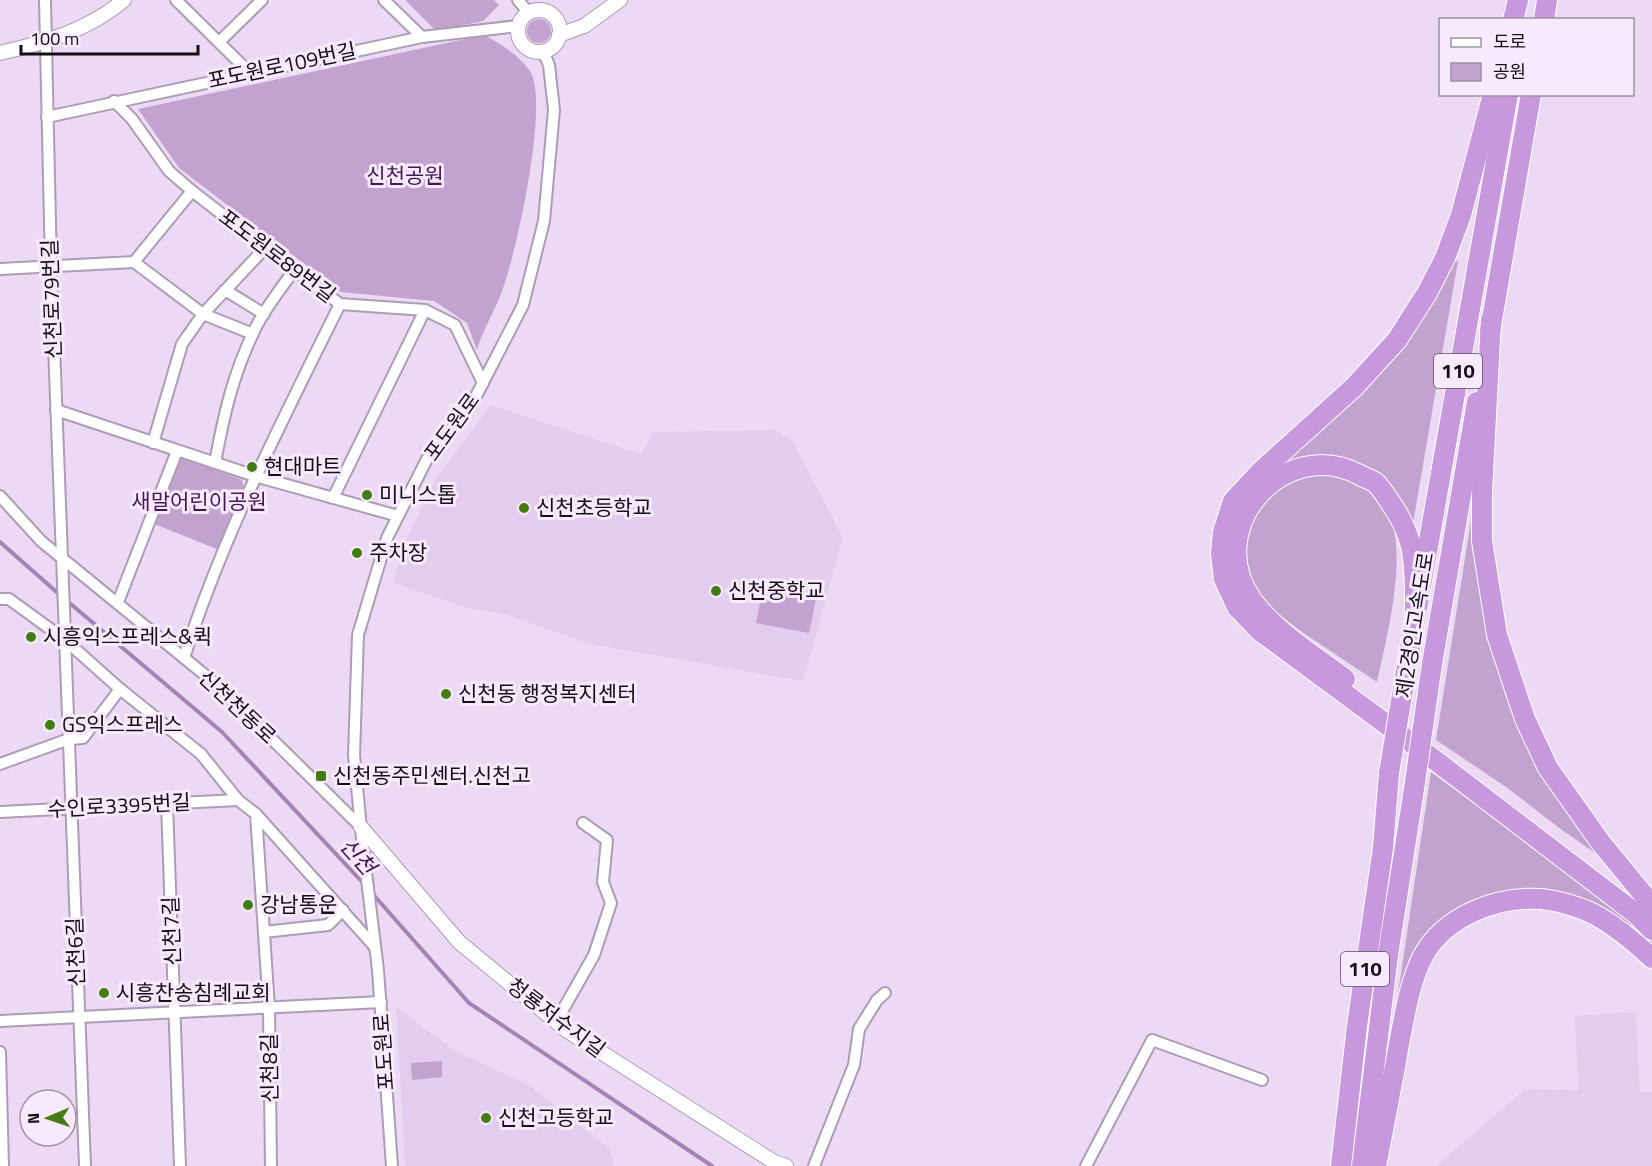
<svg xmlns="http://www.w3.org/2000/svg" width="1652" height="1166" font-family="'Titillium Web','Noto Sans KR',sans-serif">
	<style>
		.built { fill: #e3ccee }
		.green { fill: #c2a3d0 }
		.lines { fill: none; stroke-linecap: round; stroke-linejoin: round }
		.stream { stroke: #a583b5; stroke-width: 4 }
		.minor-casing { stroke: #ad9cb5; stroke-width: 14 }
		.tertiary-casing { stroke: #ad9cb5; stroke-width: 16 }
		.motorway-casing { stroke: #fff; stroke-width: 22 }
		.minor { stroke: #fff; stroke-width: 10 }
		.tertiary { stroke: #fff; stroke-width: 14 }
		.motorway { stroke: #c898df; stroke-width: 20 }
		.motorway-bridge-casing { stroke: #fff; stroke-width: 22; stroke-linecap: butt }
		.motorway-bridge { stroke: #c898df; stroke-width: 20 }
		.poi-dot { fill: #437c13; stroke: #f8e9ff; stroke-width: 2 }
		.labels { text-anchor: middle; stroke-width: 6; stroke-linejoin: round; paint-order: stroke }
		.shield { fill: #f8e9ff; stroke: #58505d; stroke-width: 1.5 }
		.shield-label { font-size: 20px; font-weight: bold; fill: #140e17 }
		.street-label { font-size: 21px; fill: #140e17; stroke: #f8e9ff }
		.park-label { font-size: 21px; fill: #441755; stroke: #f8e9ff }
		.poi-label { font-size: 21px; fill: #140e17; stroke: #f8e9ff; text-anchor: start }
		.water-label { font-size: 22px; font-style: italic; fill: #3f1250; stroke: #f8e9ff }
	</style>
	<rect width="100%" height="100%" fill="#ecdaf5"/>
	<g class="built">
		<path d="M491 405 641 454 653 432 775 430 792 440 843 538 803 681 590 644 505 614 466 608 393 582 407 538 436 479Z"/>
		<path d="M396 1007 454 1050 530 1086 611 1150 613 1166H405Z"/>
		<path d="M1636 1012 1640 1092H1652V1166H1436L1526 1089 1578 1090 1575 1016Z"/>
	</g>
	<g class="green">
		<path d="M405 0H494L499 5 483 21 436 31Z"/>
		<circle cx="539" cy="31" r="12"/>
		<path d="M484 35C501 44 519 55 530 71 550 101 516 255 502 291 495 311 483 329 477 350L467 323 434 301 341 292 179 168 138 109Z"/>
		<path d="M1453 261H1458L1412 529 1382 478 1352 460 1319 458 1277 468Z"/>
		<path d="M183 457 242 480 244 486 219 550 152 523 178 458Z"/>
		<path d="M1337 474C1351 480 1367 485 1378 496 1415 533 1387 635 1377 682L1302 632 1268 606 1250 583 1244 558 1248 524 1280 484 1305 476Z"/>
		<path d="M1471 521 1481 602 1505 695 1533 755 1608 862 1562 830 1506 787 1436 740Z"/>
		<path d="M763 588 816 599 809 633 756 623Z"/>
		<path d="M1431 772 1632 919 1652 940V944L1631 928 1551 891 1512 890 1484 899 1452 916 1392 1034Z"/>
		<path d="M442 1061V1077L412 1080 411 1063Z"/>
	</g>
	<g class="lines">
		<g class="stream">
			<path d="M0 542 60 595"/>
			<path d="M66 600 222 732 364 884"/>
			<path d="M371 892 469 1003 712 1166"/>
		</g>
		<defs>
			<g id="minor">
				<path d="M45 0 51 266 85 1166"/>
				<path d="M176 0 250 73"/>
				<path d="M384 0 422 37"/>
				<path d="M518 0 528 12"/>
				<path d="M219 42 262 0"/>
				<path d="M114 101 132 119 169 171 192 191 294 270 340 304 425 310 455 325 483 383"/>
				<path d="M47 117 422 37 518 26"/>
				<path d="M134 262 203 314 253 334"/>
				<path d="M0 269 134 262 192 191"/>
				<path d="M225 290 264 314"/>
				<path d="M56 410 255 476 398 516"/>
				<path d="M153 443 182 344 203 314 265 248"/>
				<path d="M215 463C224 414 233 374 255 329 265 308 281 289 294 270"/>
				<path d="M0 496 41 541 216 684 361 827"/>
				<path d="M333 498 425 310"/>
				<path d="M0 599H9L64 639 120 689 201 754 238 800 256 814 269 1008 271 1166"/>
				<path d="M118 602 177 451"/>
				<path d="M184 658C223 535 283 419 340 304"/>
				<path d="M0 764 69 739 83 738 120 689"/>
				<path d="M167 804 180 1166"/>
				<path d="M0 812 238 800"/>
				<path d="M256 814 375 947"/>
				<path d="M264 932 328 925 343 910"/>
				<path d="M0 1021 381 1002"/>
				<path d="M556 1022 594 955 611 903 603 882 607 840 583 823"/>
				<path d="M0 1052 3 1166"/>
				<path d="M392 1166 378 970 362 839 354 755 358 635 387 538 427 459 474 400 523 305 544 221 554 110 549 65 543 51"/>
				<path d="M814 1166 854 1065 859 1029 877 1000 885 993"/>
				<path d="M1086 1166 1152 1040 1262 1080"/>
			</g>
			<g id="tertiary">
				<circle cx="539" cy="31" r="21"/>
				<path d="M559 35 584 26 620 0"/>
				<path d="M0 53C44 43 89 30 124 0"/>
				<path d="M361 827 459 942 566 1030 774 1162 786 1166"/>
			</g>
			<g id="motorway">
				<path d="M1513 20 1518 0"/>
				<path d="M1544 20 1547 0"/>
				<path d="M1493 94 1461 215 1445 258 1427 293 1397 340 1354 387 1260 472 1233 501 1223 532 1221 553 1224 579 1237 607 1260 631 1436 761 1635 913 1652 930"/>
				<path d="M1491 320 1482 492V541L1497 635 1525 719 1548 768 1601 843 1652 905"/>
				<path d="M1490 331 1531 94"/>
				<path d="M1410 648 1508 94"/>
				<path d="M1432 664 1477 402"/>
				<path d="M1345 679C1315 656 1274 631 1252 600 1201 529 1283 434 1360 475 1365 478 1372 480 1376 483 1382 489 1388 499 1392 505 1401 518 1407 531 1411 546 1416 569 1415 592 1415 614"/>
				<path d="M1341 1166 1357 1026 1383 848 1389 773"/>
				<path d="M1362 1166 1388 955 1414 789"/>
				<path d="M1376 1166C1384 1125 1392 1085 1399 1044 1405 1014 1409 984 1423 956 1445 916 1497 896 1541 899 1556 900 1571 905 1585 910 1609 920 1633 941 1652 958"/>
			</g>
		</defs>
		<use href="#minor" class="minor-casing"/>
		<use href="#tertiary" class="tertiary-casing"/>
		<use href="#motorway" class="motorway-casing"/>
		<use href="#minor" class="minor"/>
		<use href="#tertiary" class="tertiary"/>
		<use href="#motorway" class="motorway"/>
		<defs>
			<g id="motorway-bridge">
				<path d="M1389 773 1410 648"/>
				<path d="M1414 789 1432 664"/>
			</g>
		</defs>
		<use href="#motorway-bridge" class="motorway-bridge-casing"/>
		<use href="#motorway-bridge" class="motorway-bridge"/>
	</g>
	<g class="poi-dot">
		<circle cx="252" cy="467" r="6"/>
		<circle cx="367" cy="495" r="6"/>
		<circle cx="524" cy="508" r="6"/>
		<circle cx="357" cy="553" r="6"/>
		<circle cx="716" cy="591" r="6"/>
		<circle cx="31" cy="637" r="6"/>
		<circle cx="446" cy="694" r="6"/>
		<circle cx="50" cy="725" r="6"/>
		<rect x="315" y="770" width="12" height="12" rx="3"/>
		<circle cx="248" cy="905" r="6"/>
		<circle cx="104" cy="993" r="6"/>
		<circle cx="486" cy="1118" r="6"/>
	</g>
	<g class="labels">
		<g class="shield">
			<rect x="1434" y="354" width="48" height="34" rx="4.5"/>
			<rect x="1341" y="952" width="48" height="34" rx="4.5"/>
		</g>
		<g class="shield-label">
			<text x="1458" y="378">110</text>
			<text x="1365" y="976">110</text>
		</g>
		<g class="street-label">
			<text transform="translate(282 66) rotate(-12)" y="7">포도원로109번길</text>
			<text transform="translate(277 256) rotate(37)" y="7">포도원로89번길</text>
			<text transform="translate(52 299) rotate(-92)" y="7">신천로79번길</text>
			<text transform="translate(452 427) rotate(-54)" y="7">포도원로</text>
			<text transform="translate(1415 625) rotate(-81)" y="7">제2경인고속도로</text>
			<text transform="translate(237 707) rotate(43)" y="7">신천천동로</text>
			<text transform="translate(119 806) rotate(-3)" y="7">수인로3395번길</text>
			<text transform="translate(172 931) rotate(-92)" y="7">신천7길</text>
			<text transform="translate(76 952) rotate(-92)" y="7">신천6길</text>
			<text transform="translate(556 1018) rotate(37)" y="7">청룡저수지길</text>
			<text transform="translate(384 1052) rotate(-94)" y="7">포도원로</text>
			<text transform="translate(270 1068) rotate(-91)" y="7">신천8길</text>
		</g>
		<g class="park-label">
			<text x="405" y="183">신천공원</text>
			<text x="199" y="509">새말어린이공원</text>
		</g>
		<g class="poi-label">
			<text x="264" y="474">현대마트</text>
			<text x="379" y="502">미니스톱</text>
			<text x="536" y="515">신천초등학교</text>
			<text x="369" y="560">주차장</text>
			<text x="728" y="598">신천중학교</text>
			<text x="43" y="644">시흥익스프레스&amp;퀵</text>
			<text x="458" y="701">신천동 행정복지센터</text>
			<text x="62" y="732">GS익스프레스</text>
			<text x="333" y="783">신천동주민센터.신천고</text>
			<text x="260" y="912">강남통운</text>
			<text x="116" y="1000">시흥찬송침례교회</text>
			<text x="498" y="1125">신천고등학교</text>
		</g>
		<g class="water-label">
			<text transform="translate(358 856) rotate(48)" y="8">신천</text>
		</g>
	</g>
	<rect x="1439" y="18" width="195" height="78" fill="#f8e9ff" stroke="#9d91a2" stroke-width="1.5"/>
	<rect x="1451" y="38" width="30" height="9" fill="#ffffff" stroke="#9d91a2" stroke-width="1.5"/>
	<text x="1493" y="48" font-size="18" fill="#140e17">도로</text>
	<rect x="1451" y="63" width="30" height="18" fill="#c2a3d0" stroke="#9d91a2" stroke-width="1.5"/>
	<text x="1493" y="78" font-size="18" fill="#140e17">공원</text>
	<g transform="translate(48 1118) rotate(268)"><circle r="28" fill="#f8e9ff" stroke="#9d91a2" stroke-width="1.5"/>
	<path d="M0-4.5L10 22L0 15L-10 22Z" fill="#437c13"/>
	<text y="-9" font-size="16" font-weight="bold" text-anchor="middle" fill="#140e17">N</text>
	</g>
	<path d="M21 45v9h177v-9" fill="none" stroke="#140e17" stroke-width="3"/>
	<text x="30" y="45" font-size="18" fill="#140e17" stroke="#f8e9ff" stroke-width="4.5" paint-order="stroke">100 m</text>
</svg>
